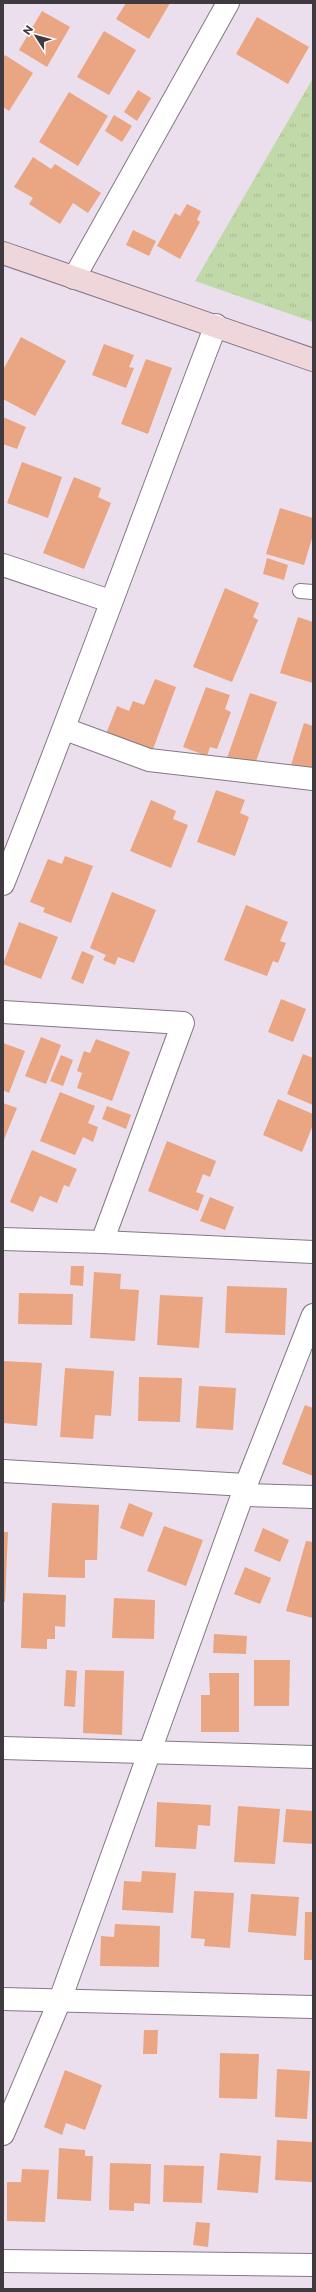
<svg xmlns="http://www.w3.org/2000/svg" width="316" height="2292" font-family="Montserrat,sans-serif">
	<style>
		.grass { fill: url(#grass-tufts) }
		.building { fill: #eaa582 }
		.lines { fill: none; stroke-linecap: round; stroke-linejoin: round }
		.lane-casing { stroke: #837884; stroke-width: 16 }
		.street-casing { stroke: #837884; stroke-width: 24 }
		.secondary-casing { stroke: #837884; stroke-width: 24 }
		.lane { stroke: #fff; stroke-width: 14 }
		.street { stroke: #fff; stroke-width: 22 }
		.secondary { stroke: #efd6db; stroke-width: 22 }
	</style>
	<defs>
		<pattern id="grass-tufts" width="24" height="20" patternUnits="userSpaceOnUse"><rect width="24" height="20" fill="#c1d8a8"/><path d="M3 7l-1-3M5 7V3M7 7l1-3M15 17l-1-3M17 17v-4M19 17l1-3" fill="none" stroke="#a7ba92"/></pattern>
	</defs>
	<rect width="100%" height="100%" fill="#ecdfed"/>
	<path class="grass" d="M313 78V322L195 281Z"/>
	<g class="building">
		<path d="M126 3H170L149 39 116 19Z"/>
		<path d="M42 11 70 27 47 67 19 50Z"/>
		<path d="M257 17 309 47 288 84 236 54Z"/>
		<path d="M104 31 136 50 109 95 77 77Z"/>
		<path d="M5 55 33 73 9 111 3 107V58Z"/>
		<path d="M138 90 151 98 137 121 124 112Z"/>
		<path d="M69 92 108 116 78 166 39 142Z"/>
		<path d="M114 115 132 126 122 142 105 131Z"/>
		<path d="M33 157 51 169 55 164 101 193 88 213 73 203 60 224 29 204 33 198 14 187Z"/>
		<path d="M187 204 201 211 197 220 200 222 180 259 157 246 175 213 180 216Z"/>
		<path d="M133 230 156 241 149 256 126 245Z"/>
		<path d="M21 337 66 361 35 416 3 399V370Z"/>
		<path d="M104 344 134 355 129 367 134 368 126 388 92 375Z"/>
		<path d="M146 359 172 368 148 434 121 424Z"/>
		<path d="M3 417 26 427 17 449 3 444Z"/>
		<path d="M22 462 62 477 48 518 7 503Z"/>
		<path d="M74 477 101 488 98 497 111 503 84 569 43 553Z"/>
		<path d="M280 508 313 518V535L304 565 266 554Z"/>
		<path d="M267 558 288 565 284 580 263 574Z"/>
		<path d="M225 588 259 603 253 617 258 620 232 682 193 667Z"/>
		<path d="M298 617 313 622V683L280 673Z"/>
		<path d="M155 679 176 687 152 752 106 734 117 706 129 711 133 701 144 705Z"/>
		<path d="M206 687 230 695 225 709 231 712 217 749 210 747 207 756 183 747Z"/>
		<path d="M250 693 277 702 254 767 227 758Z"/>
		<path d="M304 723 313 726V772L291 765Z"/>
		<path d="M216 790 245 800 240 813 249 817 235 856 197 842Z"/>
		<path d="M151 800 176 811 173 819 188 825 171 868 130 851Z"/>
		<path d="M65 856 93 866 71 923 43 912 45 908 30 902 48 859 62 864Z"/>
		<path d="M112 892 156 910 134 963 118 957 115 965 103 960 106 955 90 948Z"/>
		<path d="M246 905 288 922 280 941 286 943 278 963 273 961 267 976 224 960Z"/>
		<path d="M19 922 58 937 41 979 3 964Z"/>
		<path d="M82 951 94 956 83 984 71 979Z"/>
		<path d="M281 999 306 1009 293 1042 268 1032Z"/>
		<path d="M41 1037 61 1045 46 1084 25 1076Z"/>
		<path d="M96 1039 130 1052 112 1101 77 1088 82 1073 77 1071 84 1051 90 1053Z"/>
		<path d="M3 1043 25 1051 9 1093 3 1090Z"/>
		<path d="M303 1054 313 1058V1105L287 1094Z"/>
		<path d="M61 1055 73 1060 63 1086 50 1081Z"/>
		<path d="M60 1092 95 1106 88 1123 98 1127 93 1142 83 1137 75 1155 40 1141Z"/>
		<path d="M278 1099 313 1114V1125L302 1152 263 1135Z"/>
		<path d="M3 1103 17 1108 3 1142Z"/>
		<path d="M107 1106 131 1115 126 1129 102 1119Z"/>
		<path d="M167 1141 216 1161 210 1177 203 1174 196 1192 204 1195 198 1211 148 1191Z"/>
		<path d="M32 1150 77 1169 69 1187 64 1185 57 1203 40 1196 33 1212 10 1202Z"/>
		<path d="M210 1197 234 1207 225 1230 200 1221Z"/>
		<path d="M71 1266H84L83 1286 70 1285Z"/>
		<path d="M94 1272 121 1274 120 1289 139 1290 135 1341 90 1338Z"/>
		<path d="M227 1286 287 1288 285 1335 225 1333Z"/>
		<path d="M19 1293 73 1294 72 1325 18 1324Z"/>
		<path d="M160 1295 203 1297 199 1348 157 1345Z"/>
		<path d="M3 1361 42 1363 37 1426 3 1423Z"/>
		<path d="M65 1368 114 1371 111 1416 95 1415 93 1439 60 1437Z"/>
		<path d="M139 1377 182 1378 180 1422 138 1421Z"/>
		<path d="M199 1386 236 1388 233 1430 196 1428Z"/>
		<path d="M305 1405 313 1408V1476L282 1464Z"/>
		<path d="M52 1503 99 1505 97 1560H85V1578L48 1577Z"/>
		<path d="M129 1503 153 1513 143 1537 120 1528Z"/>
		<path d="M164 1526 203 1540 186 1586 147 1571Z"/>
		<path d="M263 1528 289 1540 280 1562 254 1551Z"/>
		<path d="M3 1532H8L5 1602H3Z"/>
		<path d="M306 1541 313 1542V1618L286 1611Z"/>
		<path d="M245 1567 271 1578 260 1604 234 1594Z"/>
		<path d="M23 1593 66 1595 65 1627 55 1626V1639H47V1649L21 1648Z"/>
		<path d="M114 1598 155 1600 154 1639 112 1638Z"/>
		<path d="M214 1634 247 1636 246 1654 213 1653Z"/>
		<path d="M254 1660H290L289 1706H254Z"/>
		<path d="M66 1670 77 1671 75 1707 64 1706Z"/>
		<path d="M85 1670 124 1671 122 1735 83 1733Z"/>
		<path d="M209 1673H239V1732H201V1695H210Z"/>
		<path d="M157 1802 211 1805 210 1826 198 1825 196 1849 155 1847Z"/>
		<path d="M238 1806 280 1809 275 1864 234 1862Z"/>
		<path d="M286 1809 313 1811V1844L283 1842Z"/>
		<path d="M142 1871 176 1873 173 1913 122 1910 124 1881 141 1882Z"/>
		<path d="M194 1891 234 1893 230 1948 204 1946 205 1939 191 1938Z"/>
		<path d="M251 1894 299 1897 296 1936 248 1932Z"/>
		<path d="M305 1912H313V1960H304Z"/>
		<path d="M115 1924 160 1926 159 1967 100 1966 101 1936 114 1937Z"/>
		<path d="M144 2030H158L157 2054H143Z"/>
		<path d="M220 2053 259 2054 257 2099 219 2098Z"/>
		<path d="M277 2069 310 2071 307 2119 275 2117Z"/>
		<path d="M65 2070 102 2085 85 2130 66 2123 62 2135 44 2127Z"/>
		<path d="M277 2140 313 2142V2182L275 2180Z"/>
		<path d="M59 2148 85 2150V2156H93L91 2201 57 2199Z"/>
		<path d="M220 2153 261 2156 258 2193 217 2190Z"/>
		<path d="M110 2163 151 2164 150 2204 134 2203V2211L109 2210Z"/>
		<path d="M164 2165 204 2166 202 2203 163 2202Z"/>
		<path d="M22 2169 49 2170 45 2222 7 2221V2182H21Z"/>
		<path d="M196 2222 210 2223 208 2247 193 2245Z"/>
	</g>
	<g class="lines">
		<defs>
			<path id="lane" d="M300 591 313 592"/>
			<g id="street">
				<path d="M74 278 228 3"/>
				<path d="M3 565 110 601"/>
				<path d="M65 729 149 760 313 779"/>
				<path d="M3 884C77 699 144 512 216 325"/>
				<path d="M3 1012 183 1023 102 1242"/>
				<path d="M3 1239 102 1242 313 1252"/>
				<path d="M3 1471 246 1485"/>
				<path d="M244 1495 313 1497"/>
				<path d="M3 1748 313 1757"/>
				<path d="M3 1999 313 2007"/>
				<path d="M3 2134 60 2000 246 1485 313 1315"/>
				<path d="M3 2261 313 2265"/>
			</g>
			<path id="secondary" d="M3 253 313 360"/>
		</defs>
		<use href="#lane" class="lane-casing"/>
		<use href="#street" class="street-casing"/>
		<use href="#secondary" class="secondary-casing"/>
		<use href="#lane" class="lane"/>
		<use href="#street" class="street"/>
		<use href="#secondary" class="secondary"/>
	</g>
	<rect width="316" height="2292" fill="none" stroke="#3f3a40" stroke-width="8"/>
	<g transform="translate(36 36) rotate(306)" stroke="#ffffff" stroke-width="3" paint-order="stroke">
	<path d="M0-3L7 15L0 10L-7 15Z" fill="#3f3a40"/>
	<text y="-6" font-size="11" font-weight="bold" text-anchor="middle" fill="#3f3a40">N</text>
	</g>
</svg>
